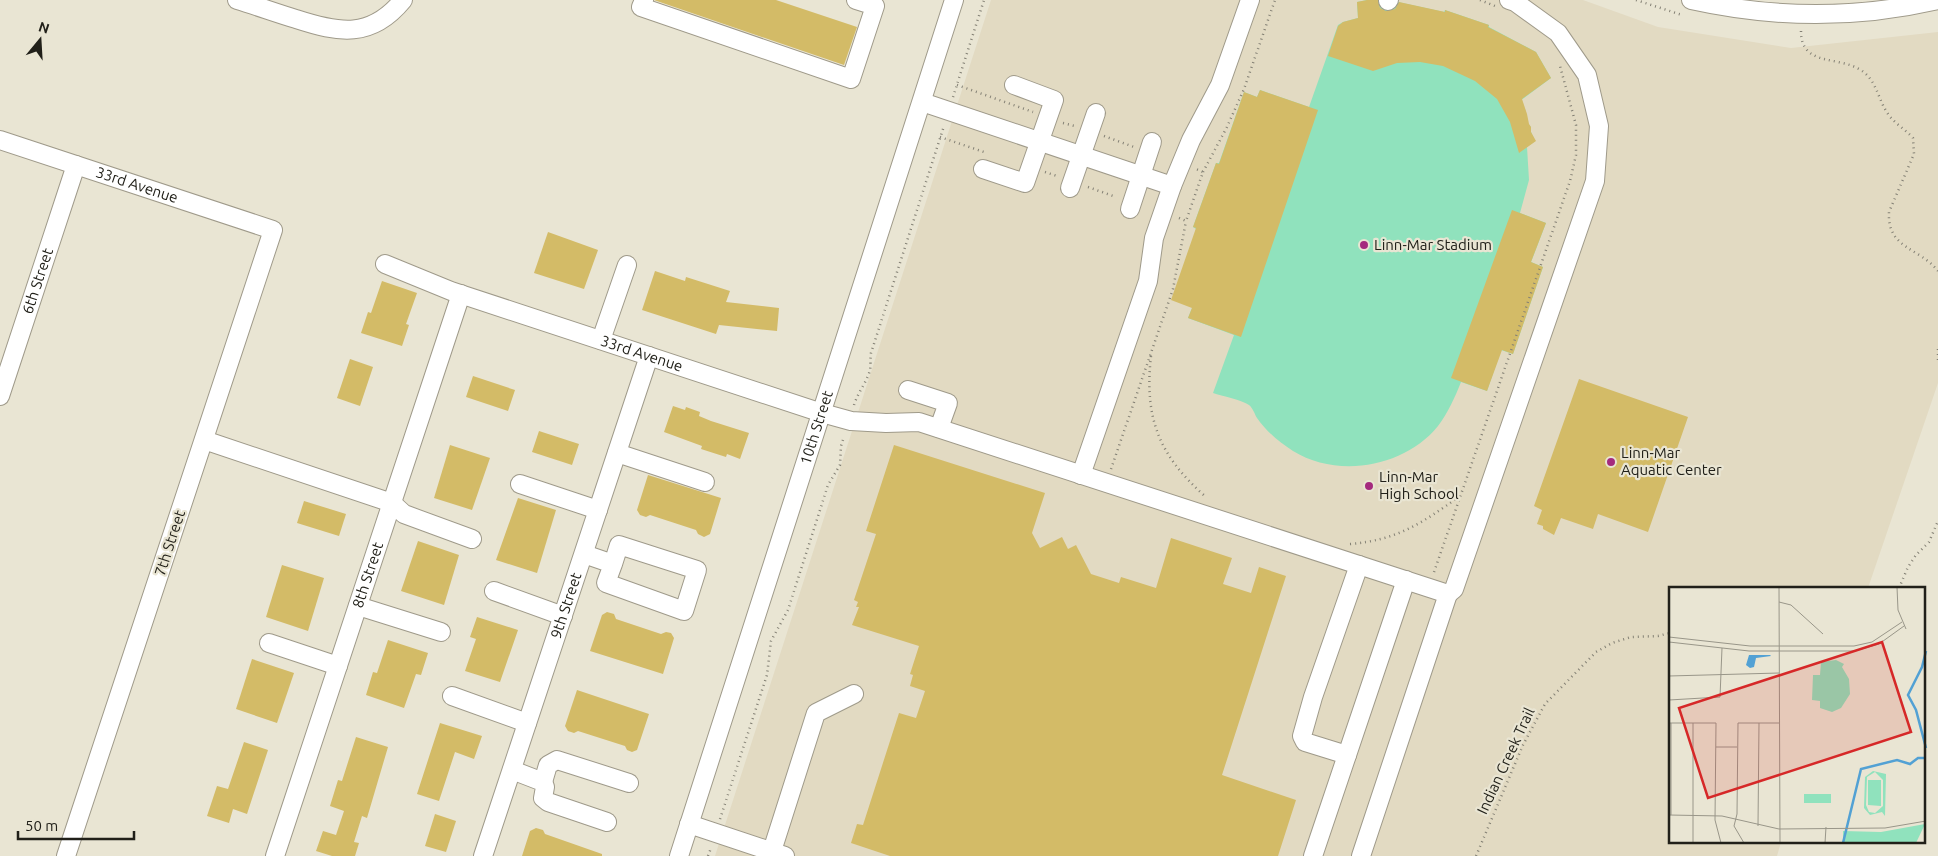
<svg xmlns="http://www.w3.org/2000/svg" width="1938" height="856" font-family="Ubuntu,sans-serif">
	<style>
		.built { fill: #e2dac2 }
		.green { fill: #90e2bd }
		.building { fill: #d3bb67 }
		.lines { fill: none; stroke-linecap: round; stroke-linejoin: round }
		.minor-casing { stroke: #9f9a8a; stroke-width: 20 }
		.path { stroke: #848175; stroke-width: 2.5; stroke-dasharray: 1 4; stroke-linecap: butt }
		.minor { stroke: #fff; stroke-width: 18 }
		.poi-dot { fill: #a52a7e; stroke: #e9e5d3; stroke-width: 2 }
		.labels { text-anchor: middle; stroke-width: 4.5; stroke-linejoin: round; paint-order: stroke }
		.street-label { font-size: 15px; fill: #212019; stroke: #e9e5d3 }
		.poi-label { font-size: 15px; fill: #212019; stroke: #e9e5d3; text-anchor: start }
		.inset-river { fill: none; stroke: #52a1d4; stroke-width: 2.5 }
		.inset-road { fill: none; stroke: #999689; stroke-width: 1 }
		.view { fill: #d62828; fill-opacity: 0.15; stroke: #d62828; stroke-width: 2.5 }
		.inset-edge { fill: none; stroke: #212019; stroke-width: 2.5 }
	</style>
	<rect width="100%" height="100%" fill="#e9e5d3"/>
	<path class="built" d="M991 0H1583L1658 27 1791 48 1938 32V383L1868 588H1670V842H1781L1777 856H715Z"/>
	<path class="green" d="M1367 0 1398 2 1444 12 1445 10 1489 25V27L1536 52 1551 78 1512 107 1525 109 1528 124 1531 127V132L1535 141 1527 147 1529 180 1520 213 1546 223 1531 262 1543 267 1513 354 1501 350 1487 391 1461 382C1455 397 1448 413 1438 426 1405 467 1338 479 1293 451 1279 442 1267 432 1257 418 1255 415 1253 408 1249 405 1242 400 1222 396 1213 393L1234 335 1188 318 1192 308 1196 229 1193 227 1216 163H1219L1244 92 1257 97 1260 90 1309 107 1338 25 1343 22 1358 18 1357 2Z"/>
	<g class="building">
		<path d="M654 0H776L857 27 844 65Z"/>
		<path d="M1367 0H1378L1380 8 1386 11 1395 9 1399 2 1445 12V10L1489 25 1488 27 1536 52 1551 78 1522 99 1527 114 1529 124 1531 127V132L1536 141 1519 153 1510 122 1497 99 1475 81 1443 66 1420 62 1397 63 1373 71 1328 56 1338 26 1343 22 1358 18 1357 2Z"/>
		<path d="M1260 90 1318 110 1241 337 1188 318 1192 308 1171 300 1196 228 1193 227 1216 163 1219 164 1244 92 1257 97Z"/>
		<path d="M1512 210 1546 223 1531 262 1543 267 1513 354 1502 350 1487 391 1451 378Z"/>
		<path d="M548 232 598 250 584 289 534 273Z"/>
		<path d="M655 271 685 281 686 277 730 291 726 302 779 308 777 331 719 325 716 334 642 310Z"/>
		<path d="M382 281 417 293 406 324 409 325 402 346 361 333 368 312 371 313Z"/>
		<path d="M350 359 373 367 360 406 337 398Z"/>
		<path d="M473 376 515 390 508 411 466 397Z"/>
		<path d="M1579 379 1688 417 1648 532 1598 514 1593 529 1561 518 1554 535 1543 529V526L1537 524 1542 510 1534 506Z"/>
		<path d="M673 406 685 410 686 407 700 412 699 416 711 421 749 433 740 459 727 454 726 457 701 449 702 446 664 432Z"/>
		<path d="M539 431 579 444 572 465 532 452Z"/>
		<path d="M450 445 490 458 472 510 434 498Z"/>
		<path d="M894 445 1045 493 1032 533 1040 548 1062 537 1068 549 1076 545 1091 574 1119 583 1121 577 1156 588 1171 538 1232 558 1223 584 1251 593 1259 567 1286 576 1222 775 1296 800 1278 856H890L851 843 857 824 863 825 899 713 916 718 925 691 910 686 913 675 910 674 919 646 852 625 859 607H856L858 602 854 600 876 534 866 531Z"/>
		<path d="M648 475 721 498 710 534 704 537 698 534 696 530 650 515 646 517 640 515 637 510Z"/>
		<path d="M518 498 556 510 537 573 496 560Z"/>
		<path d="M304 501 346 514 339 536 297 523Z"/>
		<path d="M418 541 459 555 444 605 401 591Z"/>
		<path d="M282 565 324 578 308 631 266 617Z"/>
		<path d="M607 612 614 614 616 619 661 634 666 632 671 633 674 638 663 674 590 651 602 615Z"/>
		<path d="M477 617 518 630 500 682 465 671 476 639 470 637Z"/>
		<path d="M388 640 428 653 421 675 416 674 404 708 366 695 373 672 377 673Z"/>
		<path d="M252 659 294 673 277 723 236 709Z"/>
		<path d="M577 690 649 714 637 750 632 752 627 750 625 746 578 731 574 733 568 731 565 726Z"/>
		<path d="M440 723 482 736 474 759 455 752 439 801 417 794Z"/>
		<path d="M356 737 388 747 367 818 362 816 354 842 359 843 355 856H332L316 851 323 831 336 835 344 811 330 806 338 780 342 781Z"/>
		<path d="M244 742 268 750 247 814 233 809 229 823 207 816 217 786 228 789Z"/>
		<path d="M435 814 456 821 446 852 425 846Z"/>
		<path d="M536 828 543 830 545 834 602 854V856H522L530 831Z"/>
	</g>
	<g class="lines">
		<defs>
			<g id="minor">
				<path d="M237 0C257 6 276 13 296 19 339 33 371 39 403 0"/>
				<path d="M644 0 641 7 851 79 875 6 856 0"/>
				<path d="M1691 0C1772 18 1857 19 1938 0"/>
				<path d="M1388 1 1389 0"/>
				<path d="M922 102 1172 186"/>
				<path id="s1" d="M0 140 273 230 66 856"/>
				<path d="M983 169 1025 183 1054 100 1014 85"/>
				<path d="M1070 188 1096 113"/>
				<path d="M1130 209 1152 142"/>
				<path id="s2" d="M385 264 451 291 822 413 851 421 886 423 919 422 1448 594 1361 856"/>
				<path d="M601 340 627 265"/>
				<path d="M908 390 948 403 939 428"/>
				<path id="s3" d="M0 396 76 165"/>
				<path d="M204 440 392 503 404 514 472 539"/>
				<path d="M617 453 705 482"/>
				<path d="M1081 475 1148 281 1154 238 1172 186 1191 140 1220 85 1250 0"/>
				<path d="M520 484 598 510"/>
				<path d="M584 554 613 564 619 545 697 570 684 611 606 583 613 564"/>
				<path d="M494 591 563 616"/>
				<path d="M1448 594 1454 589 1595 181 1599 126 1587 75 1558 33 1515 2 1509 0"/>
				<path d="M358 606 441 632"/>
				<path d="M269 643 338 666"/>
				<path d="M452 696 527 723"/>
				<path d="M1347 755 1305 742 1302 736 1313 697 1359 565"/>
				<path d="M512 770 543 782 545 787 543 798 548 802 607 822"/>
				<path d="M543 782 548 765 557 760 629 783"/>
				<path d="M689 824 785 856"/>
				<path d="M772 851 816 713 854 694"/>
				<path id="s4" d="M275 856 461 294"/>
				<path id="s5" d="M483 856 649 356"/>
				<path id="s6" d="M679 856 954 0"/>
				<path d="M1313 856 1406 580"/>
			</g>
		</defs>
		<use href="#minor" class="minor-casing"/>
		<g class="path">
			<path d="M1480 0 1495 6"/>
			<path d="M1636 0 1682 15"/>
			<path d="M1801 31C1801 66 1836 56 1859 69 1877 79 1877 98 1888 114 1895 124 1905 129 1913 138L1914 154 1889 212C1887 249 1919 247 1938 271"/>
			<path d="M957 85 1033 112"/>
			<path d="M953 97 984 0"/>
			<path d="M1063 123 1075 126"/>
			<path d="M1104 136 1134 147"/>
			<path d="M940 137 984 152"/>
			<path d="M1045 172 1057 176"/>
			<path d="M1203 172 1227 127 1244 89 1275 0"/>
			<path d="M1088 187 1116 197"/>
			<path d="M1179 218 1186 221 1203 172 1196 169"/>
			<path d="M1938 349V363"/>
			<path d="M1151 356C1144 418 1159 456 1206 497"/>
			<path d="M854 405C858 392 867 382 870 370 871 365 870 359 871 353L944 126"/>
			<path d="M1111 469 1173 289 1186 221"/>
			<path d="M1350 544C1398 540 1422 523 1460 496"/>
			<path d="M1434 572 1570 181 1576 155V125L1560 66"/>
			<path d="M1899 588 1908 567 1916 555 1929 542 1938 521"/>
			<path d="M720 819 767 675 771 641 788 610 828 485 840 465 841 446 844 437"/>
			<path d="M708 856 711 848"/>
			<path d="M1476 856 1523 745 1545 704 1596 652 1612 643 1631 637 1658 636 1670 633"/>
		</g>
		<use href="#minor" class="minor"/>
	</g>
	<g class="poi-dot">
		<circle cx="1364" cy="245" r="5"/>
		<circle cx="1611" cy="462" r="5"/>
		<circle cx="1369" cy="486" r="5"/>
	</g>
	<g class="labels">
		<g class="street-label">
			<text dy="5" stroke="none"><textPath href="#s1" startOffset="144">33rd Avenue</textPath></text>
			<text dy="5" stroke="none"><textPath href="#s3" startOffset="121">6th Street</textPath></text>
			<text dy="5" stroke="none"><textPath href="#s2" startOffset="272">33rd Avenue</textPath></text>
			<text dy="5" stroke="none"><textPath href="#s6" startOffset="450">10th Street</textPath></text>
			<text transform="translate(170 543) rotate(-72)" y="5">7th Street</text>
			<text dy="5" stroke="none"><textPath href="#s4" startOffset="296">8th Street</textPath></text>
			<text dy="5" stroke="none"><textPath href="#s5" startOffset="264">9th Street</textPath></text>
			<text transform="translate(1506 761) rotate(-65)" y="5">Indian Creek Trail</text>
		</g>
		<g class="poi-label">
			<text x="1374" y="250">Linn-Mar Stadium</text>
			<text x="1621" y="458">Linn-Mar<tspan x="1621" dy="17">Aquatic Center</tspan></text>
			<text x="1379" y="482">Linn-Mar<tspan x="1379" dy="17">High School</tspan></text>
		</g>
	</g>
	<g transform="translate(1669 587)">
		<rect width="256" height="256" fill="#e9e5d3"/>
		<path d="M167 73 175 77 173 80 180 92 181 107 172 121 163 125 151 121V114L143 113 144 88H151L152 75ZM204 184 217 187 216 229 213 225 201 228 195 221 196 190ZM206 185 214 193V219L206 226 200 225 197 218 198 190ZM199 193H212V219L199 218ZM135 207H162V216H135ZM256 237 247 256H174V244L212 245Z" fill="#90e2bd" fill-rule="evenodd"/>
		<path d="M80 68H101L102 69 87 71 85 80 81 81 77 78Z" fill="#52a1d4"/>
		<path class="inset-river" d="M257 64 253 80 239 108 247 123 257 161M174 256 192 182 228 173 241 177 249 171H257"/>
		<path class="inset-road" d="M110 0 111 256M228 0 229 23 237 42M110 15 122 18 154 47M0 50 81 59H185L203 55 233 35M0 55 80 64H186L210 57 235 39M0 89 110 86M0 113 51 110 53 61M0 136H47L46 233 52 256M24 136V256M47 160H68M0 228 53 229 110 242 216 241 257 234M2 228V136M89 239 90 136M75 256 65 239 68 227 69 136H110M156 256 157 240"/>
		<path class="view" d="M213 55 242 145 39 211 10 121Z"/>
		<rect width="256" height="256" class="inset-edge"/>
	</g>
	<g transform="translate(40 40) rotate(18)" stroke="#e9e5d3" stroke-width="4" paint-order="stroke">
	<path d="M0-4L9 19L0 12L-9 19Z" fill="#212019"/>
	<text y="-8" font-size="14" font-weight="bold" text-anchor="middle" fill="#212019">N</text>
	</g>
	<path d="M18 831v8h116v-8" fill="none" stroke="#212019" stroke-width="2.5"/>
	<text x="25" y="831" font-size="15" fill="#212019" stroke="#e9e5d3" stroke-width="4" paint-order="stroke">50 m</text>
</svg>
